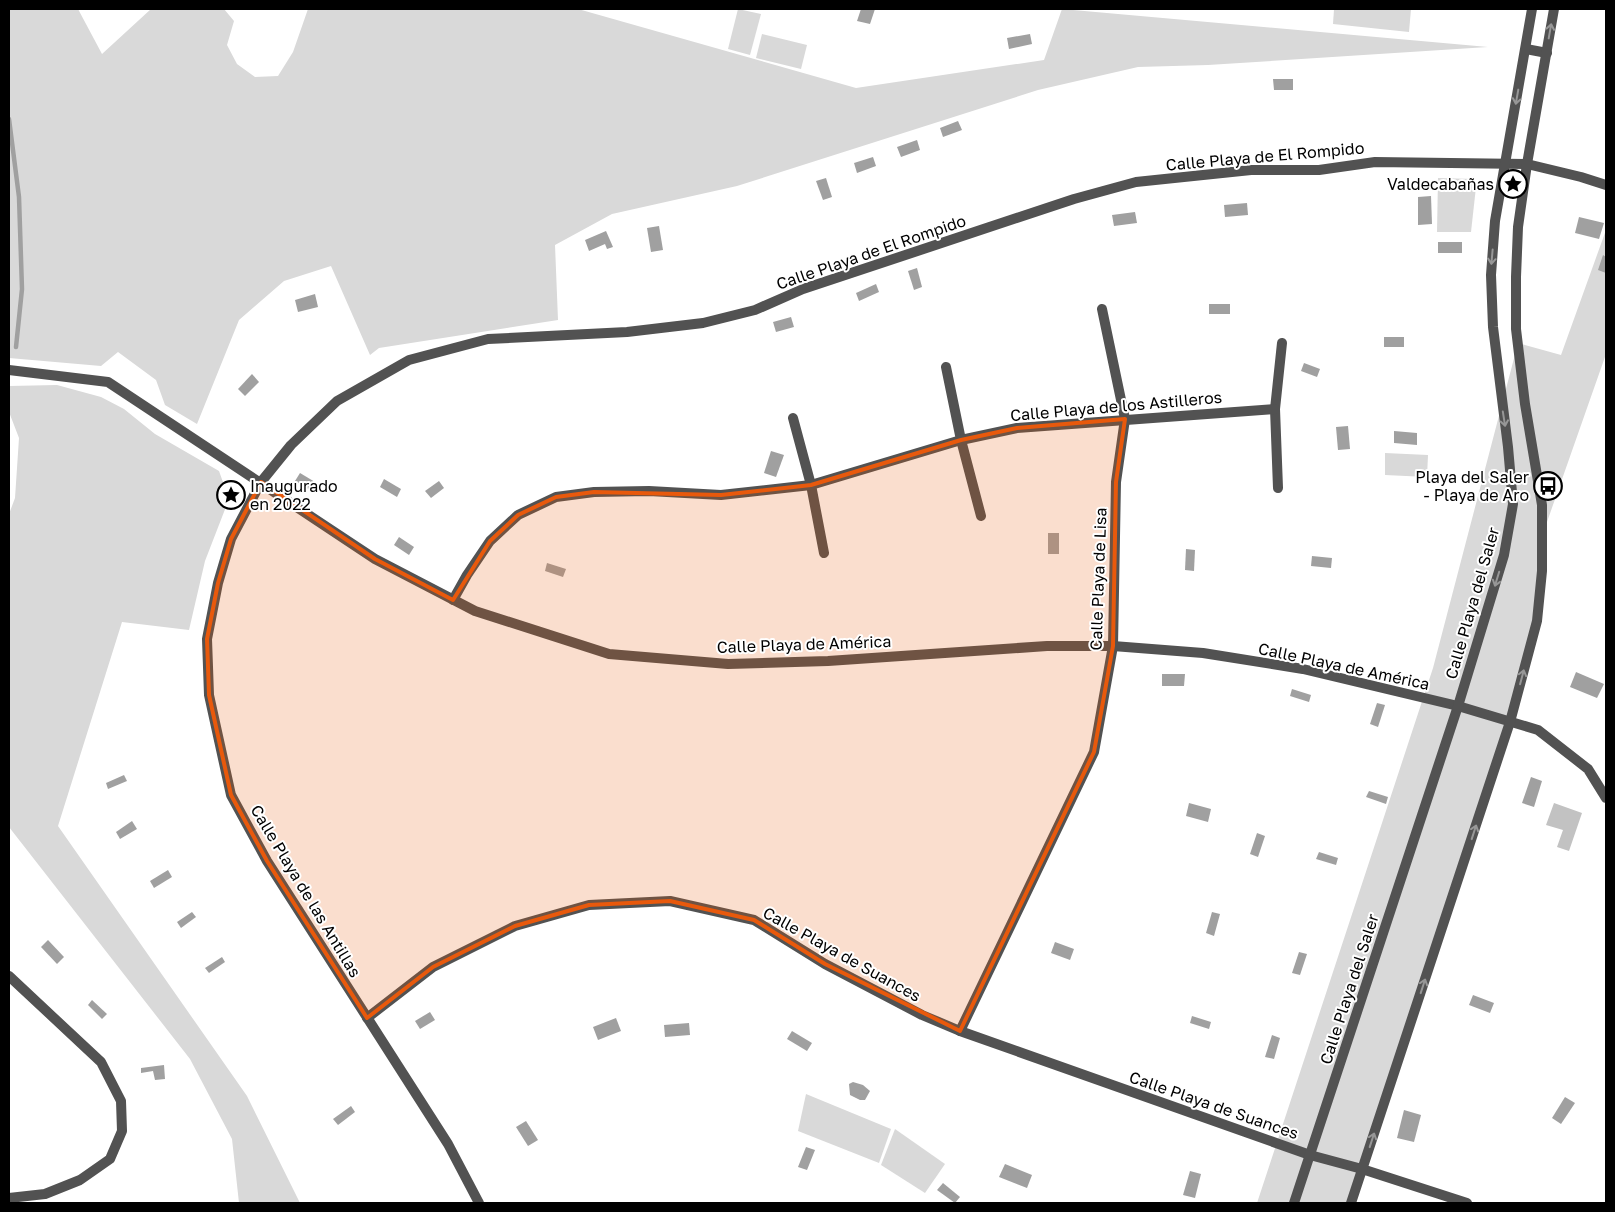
<svg xmlns="http://www.w3.org/2000/svg" width="1615" height="1212" font-family="'Golos Text',sans-serif">
	<style>
		.green { fill: #d9d9d9 }
		.water { fill: #a0a0a0 }
		.lines { fill: none; stroke-linecap: round; stroke-linejoin: round }
		.stream { stroke: #a0a0a0; stroke-width: 4.5 }
		.building { fill: #c2c2c2 }
		.minor { stroke: #525252; stroke-width: 10 }
		.oneway { stroke: #979797 }
		.marked { fill: #e8590c; fill-opacity: 0.2; stroke: #e8590c; stroke-width: 4; stroke-linejoin: round }
		.labels { text-anchor: middle; stroke-width: 4; stroke-linejoin: round; paint-order: stroke }
		.street-label { font-size: 16px; fill: #000; stroke: #fff }
		.poi-label { font-size: 16px; fill: #000; stroke: #fff; text-anchor: end }
	</style>
	<rect width="100%" height="100%" fill="#fff"/>
	<g class="green">
		<path d="M9 9H78L102 54 151 9H224L234 21 227 45 237 64 255 77 278 76 293 52 308 9H578L856 88 1044 60 1062 9 1488 47 1208 65 1138 67 1038 90 737 186 612 214 555 245 558 320 379 348 370 355 331 266 284 281 239 320 197 424 165 405 156 380 118 352 101 366 9 358Z"/>
		<path d="M738 9 761 14 750 55 728 49Z"/>
		<path d="M1334 9H1411L1409 32 1333 24Z"/>
		<path d="M762 34 807 45 801 69 756 58Z"/>
		<path d="M1438 178 1474 179 1476 187 1471 232H1437Z"/>
		<path d="M1606 230V354L1547 522 1539 606 1514 716 1354 1203H1257L1433 668 1518 343 1561 355Z"/>
		<path d="M57 385 101 397 124 409 155 434 219 471 229 499 205 561 189 630 122 622 58 826 247 1096 300 1203H239L232 1139 190 1059 9 827V514L15 498 19 438 9 412V386Z"/>
		<path d="M1385 453 1428 455 1427 477 1385 475Z"/>
		<path d="M806 1094 891 1129 879 1163 798 1131Z"/>
		<path d="M895 1129 945 1164 925 1193 881 1165Z"/>
	</g>
	<g class="water">
		<path d="M861 9H875L870 24 857 21Z"/>
		<path d="M1030 34 1032 44 1009 49 1007 38Z"/>
		<path d="M1273 79H1293V90H1274Z"/>
		<path d="M958 121 962 130 943 137 940 128Z"/>
		<path d="M917 140 920 150 901 157 897 147Z"/>
		<path d="M873 157 876 166 857 173 854 163Z"/>
		<path d="M826 178 832 197 823 200 816 181Z"/>
		<path d="M1431 196 1432 224 1418 225V197Z"/>
		<path d="M1247 203 1248 215 1225 217 1224 205Z"/>
		<path d="M1135 212 1137 223 1114 226 1112 215Z"/>
		<path d="M1579 217 1604 223 1599 239 1575 233Z"/>
		<path d="M659 226 663 250 651 252 647 228Z"/>
		<path d="M606 231 613 247 607 249 605 244 589 251 585 240Z"/>
		<rect x="1438" y="242" width="24" height="11"/>
		<path d="M1603 255 1606 257V273L1598 270Z"/>
		<path d="M917 268 922 287 914 290 908 271Z"/>
		<path d="M876 284 879 292 859 301 856 293Z"/>
		<path d="M315 294 318 307 298 312 295 300Z"/>
		<path d="M1230 304V314H1209V304Z"/>
		<path d="M791 317 794 327 776 332 773 322Z"/>
		<rect x="1384" y="337" width="20" height="10"/>
		<path d="M1304 363 1320 369 1317 377 1301 371Z"/>
		<path d="M252 374 259 382 245 396 238 389Z"/>
		<path d="M1348 426 1350 449 1338 450 1336 427Z"/>
		<path d="M1394 431 1417 433V445L1394 443Z"/>
		<path d="M771 451 784 455 776 477 764 473Z"/>
		<path d="M300 473 315 482 310 490 295 481Z"/>
		<path d="M384 479 401 489 397 497 380 487Z"/>
		<path d="M439 481 444 488 431 498 425 491Z"/>
		<rect x="1048" y="533" width="11" height="21"/>
		<path d="M399 537 414 547 409 555 394 545Z"/>
		<path d="M1186 549 1195 550 1194 571 1185 570Z"/>
		<path d="M1312 556 1332 558 1331 568 1311 566Z"/>
		<path d="M547 563 566 569 563 577 545 571Z"/>
		<path d="M1576 672 1604 684 1597 698 1570 687Z"/>
		<path d="M1162 674H1185L1184 686H1162Z"/>
		<path d="M1292 689 1311 695 1309 702 1290 696Z"/>
		<path d="M1377 703 1385 705 1378 727 1370 724Z"/>
		<path d="M124 775 127 781 108 789 106 783Z"/>
		<path d="M1531 777 1542 781 1534 807 1522 803Z"/>
		<path d="M1369 791 1388 797 1386 804 1366 797Z"/>
		<path d="M1189 803 1211 809 1208 822 1186 816Z"/>
		<path d="M132 821 137 829 120 839 116 832Z"/>
		<path d="M1257 833 1265 836 1258 857 1250 854Z"/>
		<path d="M1319 852 1338 858 1336 865 1316 859Z"/>
		<path d="M168 870 172 877 154 888 150 881Z"/>
		<path d="M192 912 196 917 181 928 177 922Z"/>
		<path d="M1212 912 1220 914 1214 936 1206 933Z"/>
		<path d="M48 940 64 957 57 964 41 947Z"/>
		<path d="M1055 942 1074 949 1070 960 1051 953Z"/>
		<path d="M1299 952 1307 954 1300 975 1292 973Z"/>
		<path d="M222 957 225 962 209 973 205 968Z"/>
		<path d="M1473 995 1494 1003 1490 1013 1469 1005Z"/>
		<path d="M92 1000 107 1014 102 1019 88 1005Z"/>
		<path d="M430 1012 435 1020 420 1029 415 1021Z"/>
		<path d="M1192 1016 1211 1022 1209 1029 1190 1023Z"/>
		<path d="M616 1018 621 1031 598 1040 593 1027Z"/>
		<path d="M689 1023 690 1035 665 1037 664 1025Z"/>
		<path d="M792 1031 812 1043 807 1051 787 1039Z"/>
		<path d="M1272 1035 1280 1038 1274 1059 1265 1057Z"/>
		<path d="M164 1065 165 1079 155 1080 153 1071 141 1073V1068Z"/>
		<path d="M853 1082 863 1085 870 1091 865 1100H860L850 1095 849 1084Z"/>
		<path d="M1565 1097 1575 1103 1561 1124 1552 1118Z"/>
		<path d="M351 1106 355 1112 338 1125 333 1119Z"/>
		<path d="M1404 1110 1421 1115 1414 1142 1397 1138Z"/>
		<path d="M526 1121 538 1140 528 1146 516 1127Z"/>
		<path d="M806 1147 815 1150 807 1170 798 1167Z"/>
		<path d="M1005 1164 1032 1175 1027 1188 999 1177Z"/>
		<path d="M1190 1171 1201 1174 1195 1198 1183 1195Z"/>
		<path d="M943 1183 960 1197 955 1203 937 1190Z"/>
	</g>
	<g class="lines">
		<path class="stream" d="M9 119 19 197 22 289 16 347"/>
	</g>
	<path class="building" d="M1554 803 1582 813 1569 851 1557 847 1563 830 1546 825Z"/>
	<g class="lines">
		<g class="minor">
			<path d="M1526 49 1547 53"/>
			<path d="M946 367 961 440 981 516"/>
			<path d="M9 370 108 382 375 559 475 611 609 654 728 664 828 661 1047 646H1113L1203 653 1303 669 1458 706 1538 730 1588 769 1606 798"/>
			<path d="M793 418 811 485 824 553"/>
			<path d="M1278 488 1275 409 1282 343"/>
			<path d="M453 600 467 575 490 541 518 515 556 497 594 492 649 491 721 495 811 485 961 440 1017 428 1275 409"/>
			<path d="M9 976 101 1062 121 1101 122 1131 110 1159 80 1180 45 1194 9 1198"/>
			<path d="M367 1018 433 967 515 926 589 905 670 901 754 920 825 964 922 1015 960 1031 1310 1155 1362 1169 1467 1203"/>
			<path d="M960 1031 1094 752 1113 646 1116 482 1125 419 1102 309"/>
			<path d="M479 1203 448 1144 267 861 231 795 209 695 207 639 218 583 231 539 261 482 291 445 337 401 409 360 488 339 627 332 703 323 755 310 803 289 1074 199 1136 182 1251 170H1319L1375 162 1527 164 1581 177 1606 185"/>
			<path d="M1294 1203 1458 706 1504 555 1513 504 1508 447 1493 327 1491 275 1495 221 1532 9"/>
			<path d="M1351 1203 1510 722 1537 621 1542 571V505L1525 404 1516 329V277L1518 227 1527 164 1554 9"/>
		</g>
	</g>
	<defs><path id="oneway-shaft" d="M-6 0H5M1.5-3L5.5 0L1.5 3" fill="none" stroke-width="1.6" stroke-linecap="round" stroke-linejoin="round" transform="scale(1.25)"/></defs>
	<g class="oneway">
		<use href="#oneway-shaft" transform="translate(1550 31) rotate(-80)"/>
		<use href="#oneway-shaft" transform="translate(1517 97) rotate(100)"/>
		<use href="#oneway-shaft" transform="translate(1492 257) rotate(95)"/>
		<use href="#oneway-shaft" transform="translate(1504 419) rotate(81)"/>
		<use href="#oneway-shaft" transform="translate(1497 579) rotate(107)"/>
		<use href="#oneway-shaft" transform="translate(1522 677) rotate(-75)"/>
		<use href="#oneway-shaft" transform="translate(1474 832) rotate(-72)"/>
		<use href="#oneway-shaft" transform="translate(1423 986) rotate(-72)"/>
		<use href="#oneway-shaft" transform="translate(1372 1140) rotate(-72)"/>
	</g>
	<path class="marked" d="M1125 419 1116 482 1113 646 1094 752 960 1031 825 964 754 920 670 901 589 905 515 926 433 967 367 1018 267 861 231 795 209 695 207 639 218 583 231 539 261 482 375 559 453 600 490 541 518 515 556 497 594 492 721 495 811 485 961 440 1017 428Z"/>
	<defs>
		<symbol id="sight-ring" viewBox="-11 -11 22 22"><circle r="9.5" fill="#fff" stroke="#000" stroke-width="1.5"/><path d="M0-6L1.8-2.2L6-1.7L2.9 1.2L3.7 5.4L0 3.3L-3.7 5.4L-2.9 1.2L-6-1.7L-1.8-2.2Z" fill="#000"/></symbol>
		<symbol id="bus-ring" viewBox="-11 -11 22 22"><circle r="9.5" fill="#fff" stroke="#000" stroke-width="1.5"/><path d="M-5-6H5V4H4V6H2V4H-2V6H-4V4H-5ZM-3.5-4V0h7V-4ZM-3.5 1.2v1.5H-2V1.2ZM2 1.2v1.5H3.5V1.2Z" fill="#000"/></symbol>
	</defs>
	<g fill-rule="evenodd">
		<use href="#sight-ring" x="1497" y="168" width="32" height="32"/>
		<use href="#bus-ring" x="1532" y="470" width="32" height="32"/>
		<use href="#sight-ring" x="215" y="479" width="32" height="32"/>
	</g>
	<g class="labels">
		<g class="street-label">
			<text transform="translate(1265 156) rotate(-5)" y="6">Calle Playa de El Rompido</text>
			<text transform="translate(871 252) rotate(-19)" y="6">Calle Playa de El Rompido</text>
			<text transform="translate(1116 406) rotate(-5)" y="6">Calle Playa de los Astilleros</text>
			<text transform="translate(1098 579) rotate(-88)" y="6">Calle Playa de Lisa</text>
			<text transform="translate(1472 603) rotate(-74)" y="6">Calle Playa del Saler</text>
			<text transform="translate(804 644) rotate(-2)" y="6">Calle Playa de América</text>
			<text transform="translate(1344 666) rotate(12)" y="6">Calle Playa de América</text>
			<text transform="translate(306 891) rotate(59)" y="6">Calle Playa de las Antillas</text>
			<text transform="translate(842 954) rotate(29)" y="6">Calle Playa de Suances</text>
			<text transform="translate(1349 989) rotate(-72)" y="6">Calle Playa del Saler</text>
			<text transform="translate(1214 1105) rotate(19)" y="6">Calle Playa de Suances</text>
		</g>
		<g class="poi-label">
			<text x="1494" y="190">Valdecabañas</text>
			<text x="1529" y="483">Playa del Saler<tspan x="1529" dy="18">- Playa de Aro</tspan></text>
			<text x="250" y="492" text-anchor="start">Inaugurado<tspan x="250" dy="18">en 2022</tspan></text>
		</g>
	</g>
	<rect width="1615" height="1212" fill="none" stroke="#000000" stroke-width="20"/>
</svg>
